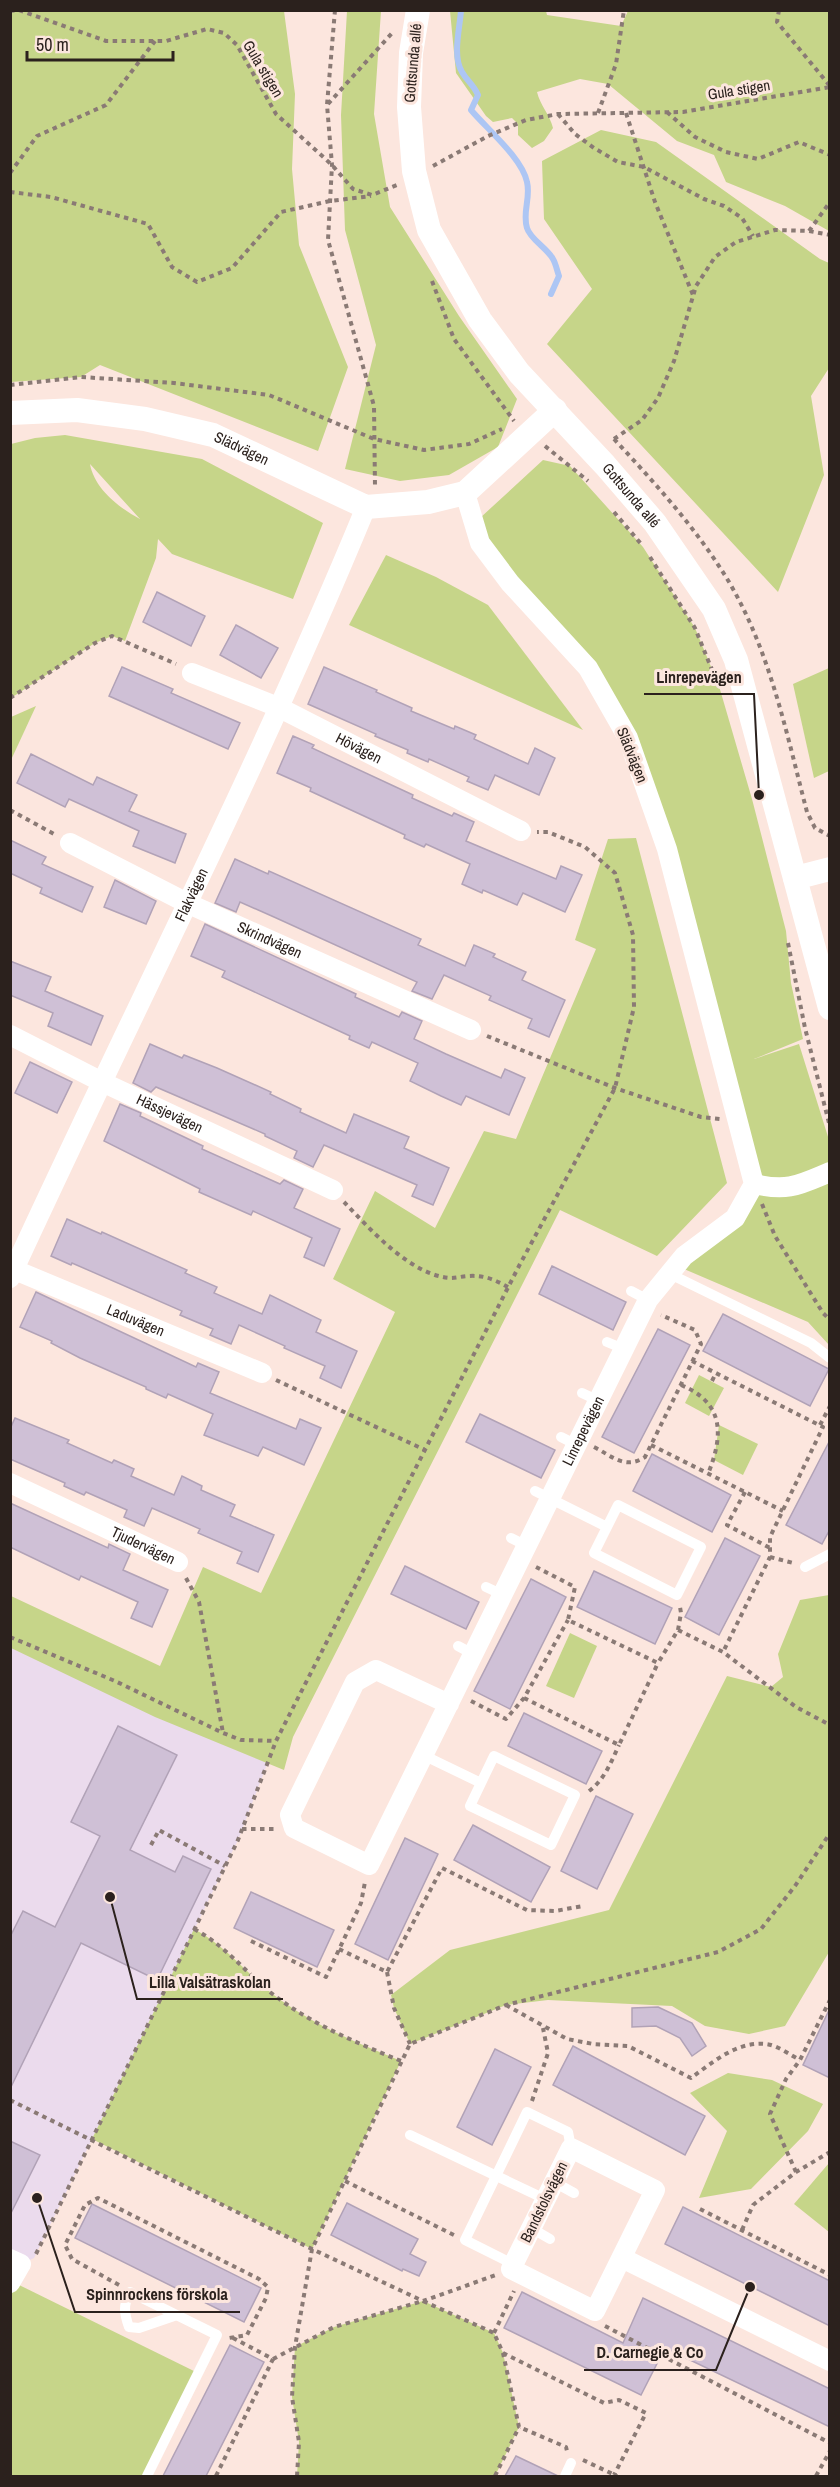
<svg xmlns="http://www.w3.org/2000/svg" width="840" height="2487" font-family="'Archivo Narrow',sans-serif">
	<style>
		.education { fill: #ebdbed }
		.green { fill: #c6d589; fill-rule: evenodd }
		.lines { fill: none; stroke-linecap: round; stroke-linejoin: round }
		.stream { stroke: #adc6f4; stroke-width: 6 }
		.building { fill: #cfc0d6; stroke: #b1a2b7; stroke-width: 1.5 }
		.path { stroke: #8a7a75; stroke-width: 4; stroke-dasharray: 4.5 4.5; stroke-linecap: butt }
		.service { stroke: #fff; stroke-width: 10 }
		.minor { stroke: #fff; stroke-width: 20 }
		.tertiary { stroke: #fff; stroke-width: 24 }
		.labels { text-anchor: middle; stroke-width: 6; stroke-linejoin: round; paint-order: stroke }
		.street-label { font-size: 15px; fill: #2b211d; stroke: #fce6de }
		.leader { fill: none; stroke: #2b211d; stroke-width: 2 }
		.callout-dot { fill: #2b211d; stroke: #fce6de; stroke-width: 2 }
		.callout-label { font-size: 16px; text-anchor: middle; font-weight: bold; fill: #2b211d; stroke: #fce6de; stroke-width: 6; stroke-linejoin: round; paint-order: stroke }
	</style>
	<rect width="100%" height="100%" fill="#fce6de"/>
	<path class="education" d="M11 1637 276 1741 238 1840 34 2258 21 2264 11 2283Z"/>
	<g class="green">
		<path d="M11 10 284 11 295 94 292 169 299 245 348 367 318 451 100 365 81 377 11 382Z"/>
		<path d="M347 11H381L374 114 390 207 459 316 517 399 498 447 449 475 400 481 345 469 376 345 345 230 341 115Z"/>
		<path d="M450 11H546L547 15 621 26 628 11H829V231L785 206 726 182 714 155 677 141 608 84 580 79 537 92C540 105 550 115 553 128L544 141 532 148 518 135V124L512 118 493 122 486 116 456 73Z"/>
		<path d="M601 130 656 142 820 259 829 263V368L811 396 824 475 778 592 547 344 592 289 544 219 542 161Z"/>
		<path d="M65 435 202 459 323 523 293 599 172 554 158 539 156 558 125 641 112 636 95 643 11 698V444L35 438ZM90 464 140 519C119 508 94 488 90 464Z"/>
		<path d="M543 460 570 466 643 547 695 628 719 686 752 799 786 931 791 983 803 1039 754 1059 799 1044 829 1140V1345L808 1322 677 1266 754 1184 667 849 588 668 480 543V518Z"/>
		<path d="M386 555 436 577 488 605 583 730 349 625Z"/>
		<path d="M829 668V771L814 778 793 684Z"/>
		<path d="M36 706 11 760V717Z"/>
		<path d="M636 838 727 1183 657 1256 560 1210 293 1737 284 1770 155 1717 11 1648V1596L160 1666 203 1567 261 1593 395 1312 333 1279 375 1191 435 1228 484 1131 516 1139 596 949 575 940 608 839Z"/>
		<path d="M699 1375 724 1388 709 1416 685 1403Z"/>
		<path d="M719 1425 758 1444 743 1475 714 1460Z"/>
		<path d="M829 1595V1952L785 2026 749 2034 705 2026 672 2006 548 2000 506 2005 410 2044 394 2008 391 1995 450 1950 609 1910 727 1676 771 1687 783 1677 778 1654 800 1600Z"/>
		<path d="M570 1633 597 1646 574 1698 546 1686Z"/>
		<path d="M194 1929C230 1948 250 1979 282 2001 318 2027 360 2044 401 2061L312 2249 92 2139Z"/>
		<path d="M728 2073 772 2080 823 2104 808 2131 751 2189 699 2198 727 2131 690 2093Z"/>
		<path d="M829 2163V2232L794 2204Z"/>
		<path d="M11 2281 198 2373 147 2476H11Z"/>
		<path d="M423 2301 494 2333 503 2353 519 2427 495 2476H297L299 2442 292 2397 295 2347 334 2327Z"/>
	</g>
	<g class="lines">
		<path class="stream" d="M461 10C460 28 452 56 462 72 467 81 473 84 478 95L471 110C487 129 522 158 527 182 531 198 522 212 527 228 530 239 547 248 553 259 556 264 557 271 559 276L551 294"/>
	</g>
	<g class="building">
		<path d="M157 592 205 616 191 646 143 622Z"/>
		<path d="M236 625 278 648 261 678 220 655Z"/>
		<path d="M122 667 173 689 171 693 240 723 228 749 109 696Z"/>
		<path d="M324 667 377 690 376 692 412 708 411 711 454 729 455 726 476 735 474 739 528 764 535 748 555 758 539 795 495 775 488 790 467 781 469 777 429 759 428 762 407 753 408 750 375 736 376 734 308 704Z"/>
		<path d="M293 736 314 745 312 748 413 795 412 798 452 816 454 813 474 822 466 841 556 879 561 866 582 875 565 912 523 893 517 905 483 890 482 893 462 884 470 864 426 844 424 847 404 838 405 835 310 791 311 788 277 773Z"/>
		<path d="M31 754 93 785 97 777 137 795 129 811 186 834 175 863 133 846 139 831 69 799 65 807 17 783Z"/>
		<path d="M10 840 46 857 42 864 93 887 82 912 40 893 42 888 10 873Z"/>
		<path d="M235 859 268 874 269 871 421 939 418 945 465 966 474 945 495 954 493 957 526 972 522 980 565 1000 549 1037 528 1028 532 1019 489 1000 491 996 444 975 432 999 412 991 417 982 274 917 240 902 236 912 215 903Z"/>
		<path d="M115 880 156 901 146 924 104 907Z"/>
		<path d="M205 924 356 994 355 997 399 1017 402 1012 422 1021 414 1039 446 1054 501 1078 505 1069 525 1078 509 1115 466 1096 461 1105 441 1096 410 1081 418 1063 372 1042 369 1048 349 1039 350 1036 222 977 225 971 191 956Z"/>
		<path d="M10 961 51 977 45 991 103 1016 91 1045 48 1026 53 1013 10 995Z"/>
		<path d="M150 1044 182 1058 184 1055 217 1068 271 1092 270 1094 301 1109 300 1112 346 1133 354 1114 409 1137 404 1148 449 1168 433 1205 412 1196 417 1185 324 1145 313 1167 294 1158 297 1151 265 1136V1134L156 1087 151 1092 133 1083Z"/>
		<path d="M30 1062 72 1082 57 1113 15 1093Z"/>
		<path d="M120 1104 141 1113 140 1116 203 1146 202 1149 280 1184 284 1180 303 1189 294 1208 340 1229 324 1266 304 1257 312 1238 253 1211 251 1215 199 1192 200 1189 104 1141Z"/>
		<path d="M67 1219 101 1234 102 1232 187 1270 185 1273 217 1287 214 1293 262 1314 270 1295 321 1320 316 1332 357 1351 341 1388 320 1378 325 1366 284 1348 285 1346 239 1325 231 1344 210 1335 213 1329 180 1315 182 1311 72 1263 71 1265 51 1256Z"/>
		<path d="M552 1266 626 1302 613 1330 539 1294Z"/>
		<path d="M36 1292 196 1367 198 1363 219 1372 210 1393 296 1429 300 1419 321 1428 304 1465 263 1447 258 1456 204 1435 213 1414 168 1394 166 1398 146 1389V1387L80 1358 51 1343 52 1341 20 1327Z"/>
		<path d="M723 1314 829 1369 810 1406 703 1351Z"/>
		<path d="M658 1329 690 1345 634 1453 602 1437Z"/>
		<path d="M480 1414 555 1450 541 1478 466 1442Z"/>
		<path d="M15 1418 69 1440 67 1443 112 1463 114 1460 134 1469 131 1476 174 1495 182 1476 202 1486 201 1490 235 1505 230 1516 274 1535 258 1572 237 1563 242 1552 198 1533 200 1529 152 1508 144 1526 124 1517 127 1510 86 1492 84 1495 64 1486 65 1483 10 1459V1429Z"/>
		<path d="M830 1440V1529L822 1544 786 1525Z"/>
		<path d="M652 1454 731 1495 712 1532 633 1491Z"/>
		<path d="M10 1503 108 1548 109 1544 130 1554 123 1570 168 1590 152 1627 131 1618 138 1602 81 1576 79 1580 10 1547Z"/>
		<path d="M725 1538 760 1556 719 1635 685 1617Z"/>
		<path d="M405 1566 479 1602 466 1629 391 1594Z"/>
		<path d="M594 1571 672 1608 655 1644 577 1607Z"/>
		<path d="M531 1579 566 1597 510 1709 474 1691Z"/>
		<path d="M524 1713 602 1751 586 1784 508 1746Z"/>
		<path d="M118 1726 177 1755 130 1850 175 1872 183 1856 211 1869 157 1980 81 1943 10 2089V1937L23 1911 55 1927 100 1836 71 1822Z"/>
		<path d="M596 1796 633 1814 597 1889 561 1871Z"/>
		<path d="M473 1825 550 1867 531 1902 454 1860Z"/>
		<path d="M405 1838 438 1854 388 1960 355 1944Z"/>
		<path d="M251 1892 334 1930 317 1967 234 1928Z"/>
		<path d="M658 2007 692 2023 706 2046 692 2056 680 2038 656 2026 632 2027V2008Z"/>
		<path d="M830 2008V2078L803 2065Z"/>
		<path d="M573 2046 705 2116 685 2155 553 2085Z"/>
		<path d="M495 2049 531 2067 492 2145 457 2127Z"/>
		<path d="M10 2141 40 2155 10 2215Z"/>
		<path d="M347 2203 418 2239 410 2254 426 2262 419 2276 403 2269 402 2271 331 2235Z"/>
		<path d="M92 2204 261 2288 244 2322 75 2238Z"/>
		<path d="M683 2207 830 2281V2326L665 2244Z"/>
		<path d="M522 2292 623 2343 643 2298 830 2389V2427L665 2348 641 2395 504 2328Z"/>
		<path d="M230 2345 264 2362 206 2476H163Z"/>
		<path d="M516 2456 558 2476H505Z"/>
	</g>
	<g class="lines">
		<g class="path">
			<path d="M19 10 106 41H166L207 29 224 33 237 45 276 114 332 165 353 189 372 195 397 185"/>
			<path d="M335 10 327 105 332 165 328 240 374 406 375 487"/>
			<path d="M779 10 777 22 830 86"/>
			<path d="M10 11 19 10"/>
			<path d="M328 104 393 32"/>
			<path d="M667 112 695 137 726 152 758 159 799 142 830 155"/>
			<path d="M598 113 616 64 624 10"/>
			<path d="M626 113 655 202 693 295"/>
			<path d="M558 114 575 134 594 148 618 162 644 167 704 199 724 206 742 218 753 236"/>
			<path d="M433 166 488 136 526 120 558 114 683 112 830 87"/>
			<path d="M10 173 37 136 106 105 155 41"/>
			<path d="M10 192 51 197 148 224 172 267 197 282 232 268 281 212 330 201 371 196"/>
			<path d="M809 231 830 202"/>
			<path d="M432 281 454 339 514 421"/>
			<path d="M10 385 81 377 174 383 269 395 374 439 424 450 469 444 502 429"/>
			<path d="M614 439C654 482 695 527 726 577 770 649 786 732 807 812L815 828 830 836"/>
			<path d="M614 439 642 420 658 398 674 361 696 286 715 257 736 242 775 230 809 231 830 235"/>
			<path d="M545 446 588 481"/>
			<path d="M614 512 642 545"/>
			<path d="M650 557 695 628 719 687"/>
			<path d="M10 698 95 643 112 636 176 664"/>
			<path d="M10 810 54 834"/>
			<path d="M788 943 805 1028 830 1127"/>
			<path d="M487 1036 615 1088 701 1117 720 1119"/>
			<path d="M344 1202C370 1229 411 1276 451 1278 457 1278 463 1276 469 1276 485 1275 495 1280 508 1287"/>
			<path d="M762 1204 775 1236 823 1313 830 1320"/>
			<path d="M692 1361 823 1427 770 1537V1557L723 1652"/>
			<path d="M276 1380 425 1450"/>
			<path d="M712 1381 716 1373"/>
			<path d="M681 1385C724 1403 724 1434 708 1474"/>
			<path d="M820 1425 830 1406"/>
			<path d="M651 1445 783 1511"/>
			<path d="M594 1447C612 1456 625 1470 645 1457L701 1344 695 1330 661 1315"/>
			<path d="M745 1492 727 1525 770 1548"/>
			<path d="M770 1557 793 1563"/>
			<path d="M536 1567 575 1587 568 1620 658 1663 678 1630 723 1652 796 1707 830 1725"/>
			<path d="M186 1578 199 1602 223 1733"/>
			<path d="M678 1630 681 1613 680 1607"/>
			<path d="M10 1637 115 1681 223 1733 241 1740 276 1741"/>
			<path d="M524 1698 619 1745 658 1663"/>
			<path d="M471 1701 506 1719 524 1698 568 1620"/>
			<path d="M589 1791C605 1779 611 1762 619 1745"/>
			<path d="M242 1829H275"/>
			<path d="M151 1845 159 1830 225 1866"/>
			<path d="M194 1929C230 1948 250 1979 282 2001 318 2027 360 2044 401 2061"/>
			<path d="M251 1941 326 1977 361 1903 365 1882"/>
			<path d="M339 1949 387 1972 442 1868 527 1910 555 1911 583 1906"/>
			<path d="M387 1972 394 2008 410 2044"/>
			<path d="M506 2005 567 2039 593 2044 628 2046 691 2078C713 2062 737 2041 766 2044 777 2045 790 2055 800 2060"/>
			<path d="M10 2100 312 2249 423 2301 496 2275"/>
			<path d="M532 2101 548 2053 543 2028"/>
			<path d="M796 2172 770 2114 786 2079 800 2060 830 2000"/>
			<path d="M345 2181 454 2235"/>
			<path d="M700 2209 830 2275"/>
			<path d="M742 2230 753 2205 796 2172 830 2152"/>
			<path d="M36 2254 238 1840 276 1741 519 1266 615 1088 634 1007 633 935 615 873 585 847 548 832H537"/>
			<path d="M119 2285 72 2259 65 2245 85 2205 98 2198 259 2279 268 2287 266 2298 247 2335 229 2338"/>
			<path d="M605 2326 830 2443"/>
			<path d="M494 2333 514 2291"/>
			<path d="M503 2353 604 2403 619 2400 646 2413 614 2475"/>
			<path d="M273 2359 334 2327 423 2301 494 2333 503 2353 519 2427 566 2447 567 2451"/>
			<path d="M583 2460 617 2476"/>
			<path d="M216 2476 273 2359 233 2338"/>
			<path d="M297 2476 299 2442 292 2397 295 2347 312 2249 410 2044 506 2005 718 1952 761 1929 795 1886 830 1833"/>
			<path d="M495 2476 519 2427"/>
			<path d="M816 2476 830 2451"/>
		</g>
		<g class="service">
			<path d="M670 1274 811 1343 830 1358"/>
			<path d="M631 1291 648 1300"/>
			<path d="M607 1342 624 1349"/>
			<path d="M582 1393 599 1401"/>
			<path d="M561 1437 577 1445"/>
			<path d="M535 1491 607 1527 594 1553 677 1595 701 1547 618 1505 607 1527"/>
			<path d="M511 1538 527 1546"/>
			<path d="M805 1567 830 1554"/>
			<path d="M486 1587 503 1595"/>
			<path d="M458 1646 473 1654"/>
			<path d="M423 1755 481 1783 470 1806 551 1845 575 1795 494 1756 481 1783"/>
			<path d="M410 2135 545 2199"/>
			<path d="M554 2182 574 2193"/>
			<path d="M531 2228 550 2239"/>
			<path d="M513 2264 465 2240 527 2112 568 2132 571 2148"/>
			<path d="M147 2476 217 2335 130 2292C123 2305 124 2313 129 2327L139 2328 177 2315"/>
			<path d="M565 2476 571 2463"/>
		</g>
		<g class="minor">
			<path id="s1" d="M192 673 278 707 521 831"/>
			<path id="s2" d="M70 843 189 904 471 1030"/>
			<path id="s3" d="M10 1035 102 1082 333 1190"/>
			<path d="M754 1184C788 1192 799 1185 830 1172"/>
			<path id="s4" d="M10 1268 262 1373"/>
			<path id="s5" d="M10 1278C128 1021 258 769 366 507"/>
			<path id="s6" d="M10 1483 178 1562"/>
			<path id="s7" d="M449 1704 376 1670 355 1682 290 1815 294 1828 369 1865 648 1300 684 1256 735 1218 754 1184 667 849 628 738 588 668 510 583 480 543 465 493"/>
			<path d="M571 2148 655 2190 595 2311 511 2269Z"/>
			<path d="M622 2258 830 2361"/>
			<path d="M10 2259 21 2264 10 2283"/>
		</g>
		<g class="tertiary">
			<path id="s8" d="M418 10 411 53 409 107 414 171 429 230 480 320 519 373 605 465 655 523 714 609 736 660 830 1008"/>
			<path id="s9" d="M10 413 77 410 145 419 213 435 366 507 428 502 465 493 555 410"/>
			<path d="M795 878 830 869"/>
		</g>
	</g>
	<g class="labels">
		<g class="street-label">
			<text transform="translate(413 63) rotate(-85)" y="5">Gottsunda allé</text>
			<text transform="translate(263 69) rotate(59)" y="5">Gula stigen</text>
			<text transform="translate(739 90) rotate(-9)" y="5">Gula stigen</text>
			<text dy="5" stroke="none"><textPath href="#s9" startOffset="237">Slädvägen</textPath></text>
			<text dy="5" stroke="none"><textPath href="#s8" startOffset="558">Gottsunda allé</textPath></text>
			<text dy="5" stroke="none"><textPath href="#s1" startOffset="183">Hövägen</textPath></text>
			<text transform="translate(632 755) rotate(68)" y="5">Slädvägen</text>
			<text dy="5" stroke="none"><textPath href="#s5" startOffset="424">Flakvägen</textPath></text>
			<text dy="5" stroke="none"><textPath href="#s2" startOffset="222">Skrindvägen</textPath></text>
			<text dy="5" stroke="none"><textPath href="#s3" startOffset="178">Hässjevägen</textPath></text>
			<text dy="5" stroke="none"><textPath href="#s4" startOffset="136">Laduvägen</textPath></text>
			<text dy="5" stroke="none"><textPath href="#s7" startOffset="834">Linrepevägen</textPath></text>
			<text dy="5" stroke="none"><textPath href="#s6" startOffset="147">Tjudervägen</textPath></text>
			<text transform="translate(544 2202) rotate(-64)" y="5">Bandstolsvägen</text>
		</g>
	</g>
	<path class="leader" d="M759 795L754 694H644M110 1897L137 1999H283M37 2198L75 2312H240M750 2287L716 2370H584"/>
	<g class="callout-dot">
		<circle cx="759" cy="795" r="6"/>
		<circle cx="110" cy="1897" r="6"/>
		<circle cx="37" cy="2198" r="6"/>
		<circle cx="750" cy="2287" r="6"/>
	</g>
	<g class="callout-label">
		<text x="699" y="683">Linrepevägen</text>
		<text x="210" y="1988">Lilla Valsätraskolan</text>
		<text x="157" y="2300">Spinnrockens förskola</text>
		<text x="650" y="2358">D. Carnegie &amp; Co</text>
	</g>
	<rect width="840" height="2487" fill="none" stroke="#2b211d" stroke-width="24"/>
	<path d="M27 51v9h146v-9" fill="none" stroke="#2b211d" stroke-width="3"/>
	<text x="36" y="51" font-size="18" fill="#2b211d" stroke="#fce6de" stroke-width="4.5" paint-order="stroke">50 m</text>
</svg>
